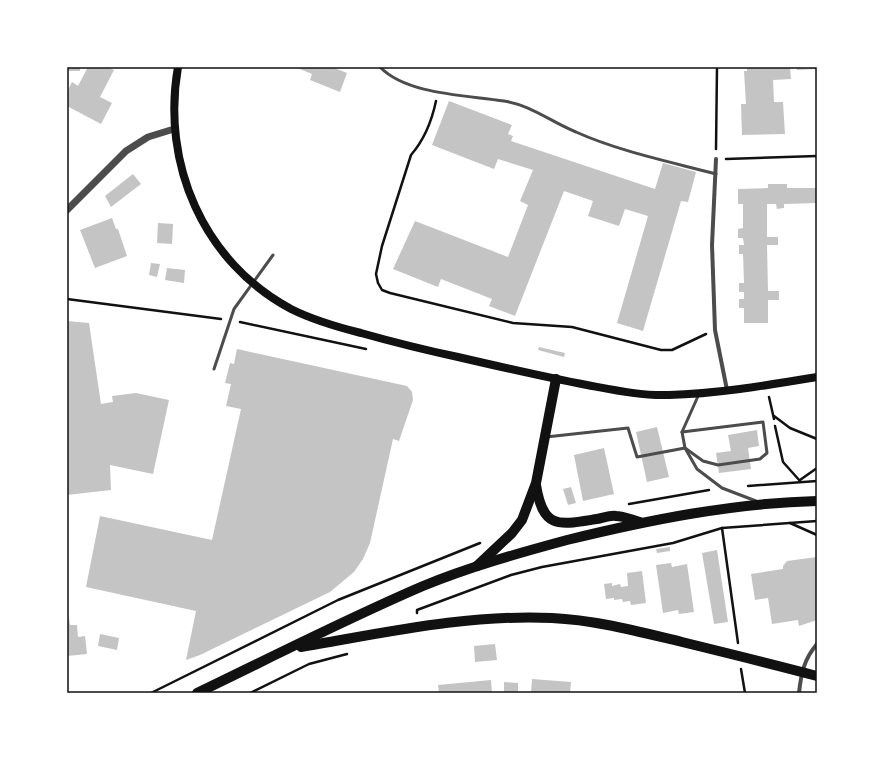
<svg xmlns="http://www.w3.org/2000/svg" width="884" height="760" font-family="Arial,sans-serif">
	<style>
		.building { fill: #c4c4c4 }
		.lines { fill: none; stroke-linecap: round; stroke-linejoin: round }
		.path { stroke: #111; stroke-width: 2.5 }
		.service { stroke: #4c4c4c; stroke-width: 3 }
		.minor { stroke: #4c4c4c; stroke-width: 4 }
		.tertiary { stroke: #4c4c4c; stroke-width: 7 }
		.secondary { stroke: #111; stroke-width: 8 }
		.primary { stroke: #111; stroke-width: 10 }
		.neatline { fill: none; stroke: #111; stroke-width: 1.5 }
	</style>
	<rect width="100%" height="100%" fill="#fff"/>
	<g class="building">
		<rect x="67" y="67" width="13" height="4"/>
		<path d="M88 67H107L114 70 100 97 112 103 101 124 67 106V92L72 82 78 86Z"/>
		<path d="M295 67H332L347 73 340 92 310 80 312 74Z"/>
		<path d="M747 67H790L791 79 773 80 774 102H783L785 134 742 135 741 104H746L744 71H747Z"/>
		<path d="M797 67H817V69L797 70Z"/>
		<path d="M449 101 512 125 508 134 513 136 511 141 655 189 663 163 696 172 688 202 681 201 643 331 617 323 648 216 625 209 619 226 588 216 593 201 564 191 515 316 489 306 492 299 441 279 438 287 393 269 415 221 508 257 528 205 520 201 533 170 498 159 494 169 432 145Z"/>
		<path d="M133 174 141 184 111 207 105 196Z"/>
		<path d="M768 184H787V188H817V203L784 204V208L777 209 776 204H767V237H778V245H767L768 291H779V300H768V323H744V308H739V299H744V292H739V283H744L743 254H739V245H744L743 238H738V229L743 228V204H738V189L768 188Z"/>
		<path d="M112 218 116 229H118L127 256 95 268 80 230Z"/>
		<path d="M158 223 173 224 172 244 157 243Z"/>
		<path d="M151 263 160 264 157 277 149 275Z"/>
		<path d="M167 268 185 270 184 283 165 280Z"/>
		<path d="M67 321 89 323 101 404 113 402 112 396 136 393 169 400 153 474 110 465 111 490 67 495Z"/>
		<path d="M539 347 565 353 564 357 538 350Z"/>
		<path d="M237 349 407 386 412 392 413 400 399 441 393 439 370 543 363 559 354 572 330 592 200 655 186 660 196 611 86 587 100 516 212 540 241 409 226 406 231 384 225 383 230 363 234 364Z"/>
		<path d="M657 427 669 477 647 482 636 432Z"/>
		<path d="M757 430 759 446 748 448 751 469 719 473 716 453 731 451 728 435Z"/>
		<path d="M604 448 614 494 583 501 574 455Z"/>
		<path d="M571 487 576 503 568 505 563 489Z"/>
		<path d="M670 547V551L657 553 656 549Z"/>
		<path d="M717 550 728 622 714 624 702 553Z"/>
		<path d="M817 557V620L799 626 798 620 772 624 768 598 755 600 751 574 783 569V566L787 561Z"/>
		<path d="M671 563 672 567 687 564 694 612 679 614 678 610 663 613 656 565Z"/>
		<path d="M642 571 646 603 631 605 630 601 623 602 622 599 614 600V598L606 599 604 584 612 583V586L620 584 621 587 628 586 627 573Z"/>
		<path d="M69 618 70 625H77L78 637 85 636 87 654 67 656V619Z"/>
		<path d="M100 634 119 638 117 650 98 646Z"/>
		<path d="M495 644 497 660 475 662 474 646Z"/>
		<path d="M532 679 571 682 570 693H531Z"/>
		<path d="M491 680 492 693H439L438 685Z"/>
		<path d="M504 682 518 683V693H504Z"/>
	</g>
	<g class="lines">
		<g class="path">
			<path d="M436 101C432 120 424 140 411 155L382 246 376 274 378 283 382 290 390 293 513 323 572 327 661 350H672L706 334"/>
			<path d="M716 149 717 67"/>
			<path d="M726 159 817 156"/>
			<path d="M67 299 221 319"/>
			<path d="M240 322 366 349"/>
			<path d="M769 397 774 419"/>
			<path d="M774 416 790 428 817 439"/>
			<path d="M775 426 783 462 800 481"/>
			<path d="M800 480 817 468"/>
			<path d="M748 486 817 481"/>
			<path d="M629 504 709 490"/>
			<path d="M790 523 817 535"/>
			<path d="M722 528 738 643"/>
			<path d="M417 613V610L511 575 542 567 673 543 722 528 817 521"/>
			<path d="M741 669 745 693"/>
			<path d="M151 693 338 600 480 543"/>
			<path d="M250 693 309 664 347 654"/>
		</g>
		<g class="service">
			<path d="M380 67C407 95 467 95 504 101 531 105 551 122 576 132 618 151 671 162 716 174"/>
			<path d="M214 369 234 309 273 255"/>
			<path d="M699 394 682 432 685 448 697 469 722 488 756 501"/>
			<path d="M546 437 628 428 637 457 685 448 703 461 718 465 760 459 767 453 763 422 682 432"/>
		</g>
		<g class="minor">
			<path d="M716 159 712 245 715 330 727 390"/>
			<path d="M799 693C801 674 804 659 817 644"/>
		</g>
		<path class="tertiary" d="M67 210 126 151 148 137 174 129"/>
		<path class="secondary" d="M178 67C161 163 203 262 291 309 313 320 337 327 361 333 393 342 425 350 458 357 501 367 544 377 587 385 614 390 642 396 669 395 717 394 769 385 817 377"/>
		<g class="primary">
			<path d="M536 485C543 530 559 525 597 519 603 518 610 515 616 516 624 516 632 520 640 522"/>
			<path d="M477 566 512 533 522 520 536 483 556 379"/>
			<path d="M301 647C384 633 467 614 552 618 596 620 640 632 682 642 727 653 772 664 817 676"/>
			<path d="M197 693C272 657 346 619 423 586 469 567 519 553 567 540 649 520 733 503 817 501"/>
		</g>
	</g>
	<rect width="884" height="760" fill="none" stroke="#ffffff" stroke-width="136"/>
	<rect x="68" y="68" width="748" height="624" class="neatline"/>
</svg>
